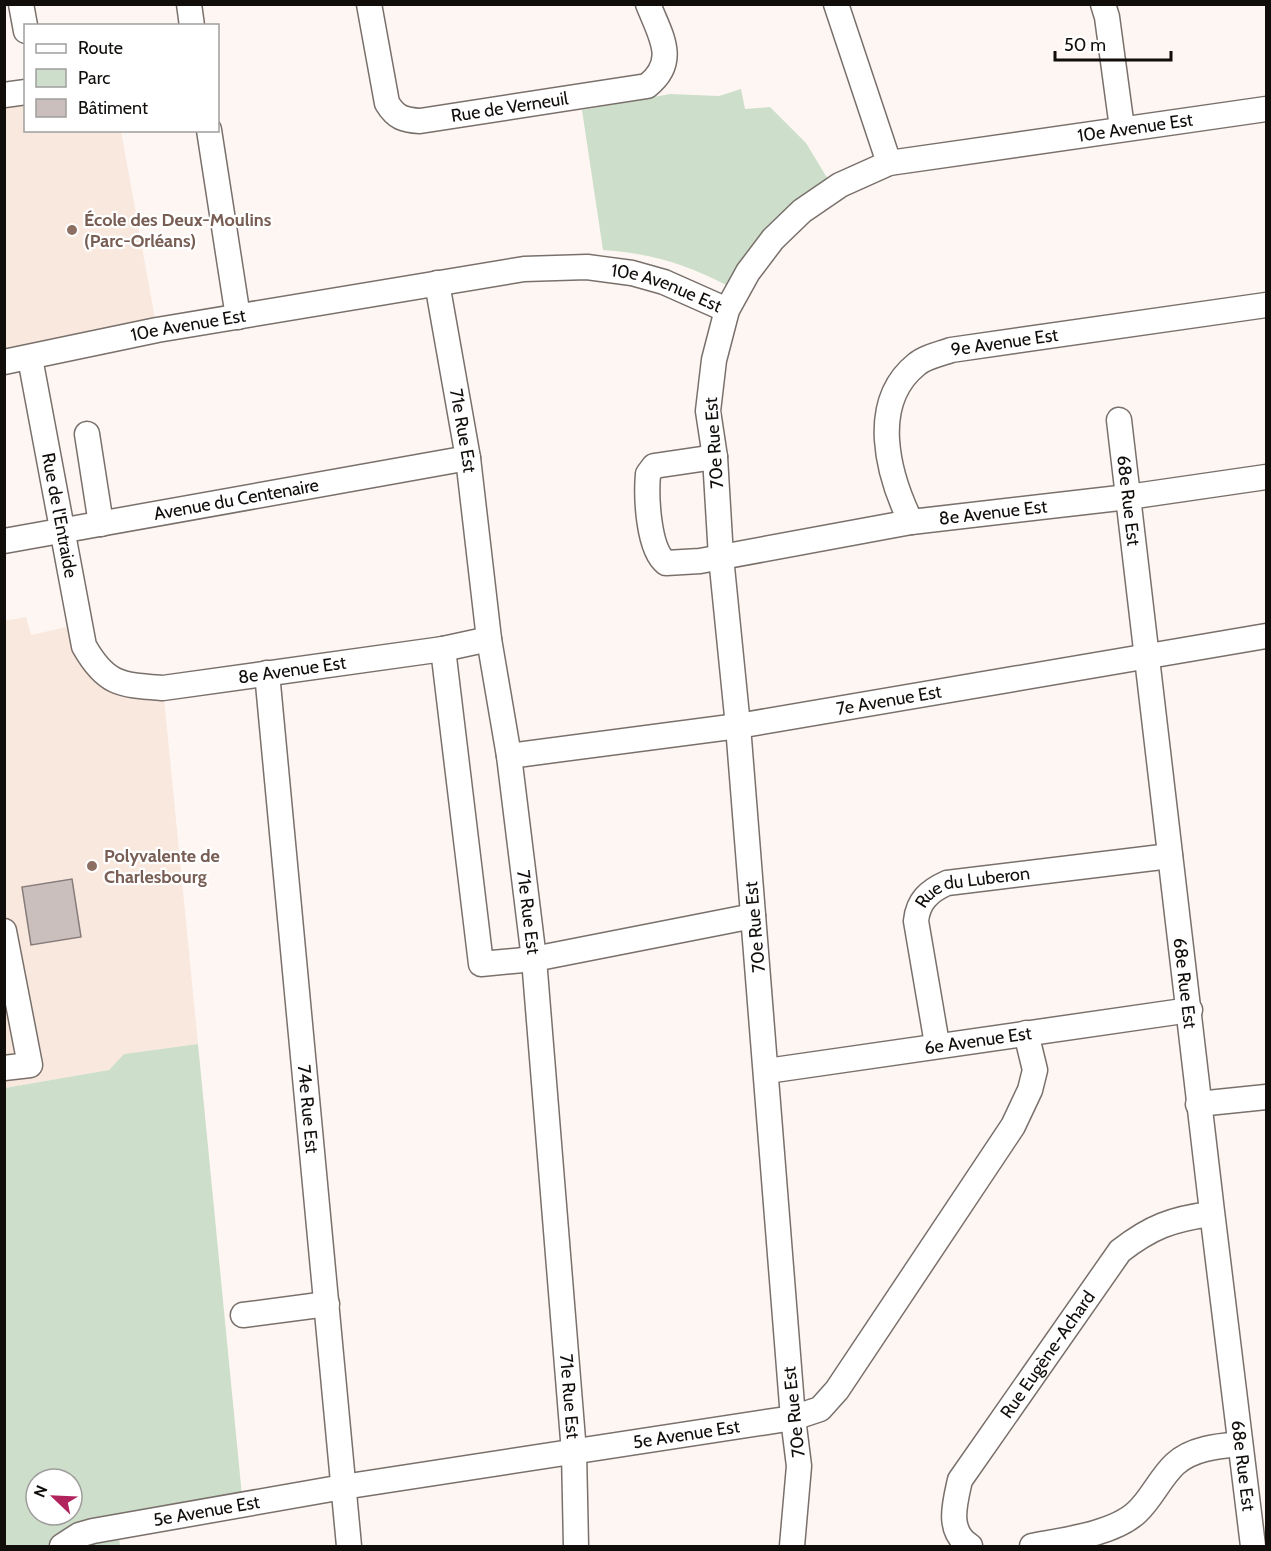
<svg xmlns="http://www.w3.org/2000/svg" width="1271" height="1551" font-family="Cabin,sans-serif">
	<style>
		.built { fill: #f9e8de }
		.green { fill: #cddeca; fill-rule: evenodd }
		.building { fill: #cabfbc; stroke: #857b78; stroke-width: 1.5 }
		.lines { fill: none; stroke-linecap: round; stroke-linejoin: round }
		.minor-casing { stroke: #79706b; stroke-width: 27 }
		.minor { stroke: #fff; stroke-width: 24 }
		.education-dot { fill: #8d6e63; stroke: #fff; stroke-width: 2 }
		.labels { text-anchor: middle; stroke-width: 4.5; stroke-linejoin: round; paint-order: stroke }
		.street-label { font-size: 18px; fill: #100d0b; stroke: #fff }
		.education-label { font-size: 18px; font-weight: bold; fill: #785e54; stroke: #fff; text-anchor: start }
	</style>
	<rect width="100%" height="100%" fill="#fef6f2"/>
	<g class="built">
		<path d="M25 92 26 130 121 131 157 330 5 362V95Z"/>
		<path d="M26 617 31 635 80 624 97 670 163 688 198 1044 124 1054 109 1070 5 1088 4 621Z"/>
	</g>
	<g class="green">
		<path d="M741 89 745 109 770 107 806 143 829 181 728 286C687 264 649 253 603 250L582 110 670 94 719 96Z"/>
		<path d="M198 1044 243 1506 118 1529 120 1546H5V1088L109 1070 124 1054ZM36 1479H72V1515H36Z"/>
	</g>
	<path class="building" d="M72 879 81 937 31 945 22 887Z"/>
	<g class="lines">
		<defs>
			<g id="minor">
				<path d="M21 4 26 31"/>
				<path d="M189 4 192 26"/>
				<path id="s1" d="M369 4 387 103C396 118 404 120 420 121L647 86C679 61 660 35 648 4"/>
				<path d="M836 4 889 163"/>
				<path d="M1103 4 1107 17 1122 128"/>
				<path d="M4 95 26 92"/>
				<path d="M209 130 238 317"/>
				<path id="s2" d="M437 283 468 458 489 639 509 756 534 959 574 1452 576 1546"/>
				<path id="s3" d="M30 358 84 646C106 685 121 685 163 688L443 649 489 639"/>
				<path id="s4" d="M4 362 157 330 524 269 587 267 632 273 664 282 727 310"/>
				<path id="s5" d="M1119 420C1163 796 1206 1171 1253 1546"/>
				<path d="M87 434 101 524"/>
				<path id="s6" d="M715 457 654 466 648 474C646 497 648 549 666 563L700 561 911 522 1128 497 1266 477"/>
				<path id="s7" d="M911 522C888 475 868 403 917 364 925 357 940 354 951 350L1266 305"/>
				<path id="s8" d="M4 541 468 458"/>
				<path d="M443 649 481 964 534 959 753 916"/>
				<path id="s9" d="M267 673 349 1546"/>
				<path id="s10" d="M509 756 738 726 1266 636"/>
				<path d="M4 931 30 1065 4 1068"/>
				<path id="s11" d="M937 1044 916 921C918 901 929 891 947 883L1170 856"/>
				<path id="s12" d="M767 1071 1190 1010"/>
				<path d="M1198 1104 1266 1097"/>
				<path d="M243 1315 327 1304"/>
				<path id="s13" d="M62 1546 79 1535 93 1531 343 1487 793 1418 820 1409 837 1390 1013 1126 1030 1090 1035 1070 1026 1033"/>
				<path id="s14" d="M792 1546 799 1466 793 1418 738 726 721 557 715 457 708 411 714 360 727 310 748 272 773 239 802 211 840 185 889 163 1266 109"/>
				<path id="s15" d="M970 1546C946 1531 955 1503 960 1480L1120 1251C1151 1227 1172 1219 1211 1214"/>
				<path d="M1032 1546C1063 1540 1114 1534 1137 1512 1152 1498 1160 1478 1175 1464 1192 1448 1219 1446 1240 1444"/>
			</g>
		</defs>
		<use href="#minor" class="minor-casing"/>
		<use href="#minor" class="minor"/>
	</g>
	<g class="education-dot">
		<circle cx="72" cy="230" r="6"/>
		<circle cx="92" cy="866" r="6"/>
	</g>
	<g class="labels">
		<g class="street-label">
			<text dy="6" stroke="none"><textPath href="#s1" startOffset="231">Rue de Verneuil</textPath></text>
			<text dy="6" stroke="none"><textPath href="#s14" startOffset="1716">10e Avenue Est</textPath></text>
			<text dy="6" stroke="none"><textPath href="#s4" startOffset="674">10e Avenue Est</textPath></text>
			<text dy="6" stroke="none"><textPath href="#s4" startOffset="188">10e Avenue Est</textPath></text>
			<text dy="6" stroke="none"><textPath href="#s7" startOffset="262">9e Avenue Est</textPath></text>
			<text dy="6" stroke="none"><textPath href="#s2" startOffset="150">71e Rue Est</textPath></text>
			<text transform="translate(714 443) rotate(-94)" y="6">70e Rue Est</text>
			<text dy="6" stroke="none"><textPath href="#s8" startOffset="236">Avenue du Centenaire</textPath></text>
			<text dy="6" stroke="none"><textPath href="#s5" startOffset="81">68e Rue Est</textPath></text>
			<text dy="6" stroke="none"><textPath href="#s6" startOffset="496">8e Avenue Est</textPath></text>
			<text dy="6" stroke="none"><textPath href="#s3" startOffset="160">Rue de l'Entraide</textPath></text>
			<text dy="6" stroke="none"><textPath href="#s3" startOffset="519">8e Avenue Est</textPath></text>
			<text dy="6" stroke="none"><textPath href="#s10" startOffset="384">7e Avenue Est</textPath></text>
			<text dy="6" stroke="none"><textPath href="#s11" startOffset="200">Rue du Luberon</textPath></text>
			<text dy="6" stroke="none"><textPath href="#s2" startOffset="636">71e Rue Est</textPath></text>
			<text transform="translate(755 927) rotate(-95)" y="6">70e Rue Est</text>
			<text dy="6" stroke="none"><textPath href="#s5" startOffset="567">68e Rue Est</textPath></text>
			<text dy="6" stroke="none"><textPath href="#s12" startOffset="213">6e Avenue Est</textPath></text>
			<text dy="6" stroke="none"><textPath href="#s9" startOffset="438">74e Rue Est</textPath></text>
			<text dy="6" stroke="none"><textPath href="#s15" startOffset="225">Rue Eugène-Achard</textPath></text>
			<text dy="6" stroke="none"><textPath href="#s2" startOffset="1122">71e Rue Est</textPath></text>
			<text transform="translate(794 1412) rotate(-96)" y="6">70e Rue Est</text>
			<text dy="6" stroke="none"><textPath href="#s13" startOffset="636">5e Avenue Est</textPath></text>
			<text dy="6" stroke="none"><textPath href="#s5" startOffset="1053">68e Rue Est</textPath></text>
			<text dy="6" stroke="none"><textPath href="#s13" startOffset="150">5e Avenue Est</textPath></text>
		</g>
		<g class="education-label">
			<text x="84" y="226">École des Deux-Moulins<tspan x="84" dy="21">(Parc-Orléans)</tspan></text>
			<text x="104" y="862">Polyvalente de<tspan x="104" dy="21">Charlesbourg</tspan></text>
		</g>
	</g>
	<rect width="1271" height="1551" fill="none" stroke="#100d0b" stroke-width="12"/>
	<rect x="24" y="24" width="195" height="108" fill="#ffffff" stroke="#9f9e9d" stroke-width="1.5"/>
	<rect x="36" y="44" width="30" height="9" fill="#ffffff" stroke="#9f9e9d" stroke-width="1.5"/>
	<text x="78" y="54" font-size="18" fill="#100d0b">Route</text>
	<rect x="36" y="69" width="30" height="18" fill="#cddeca" stroke="#9f9e9d" stroke-width="1.5"/>
	<text x="78" y="84" font-size="18" fill="#100d0b">Parc</text>
	<rect x="36" y="99" width="30" height="18" fill="#cabfbc" stroke="#9f9e9d" stroke-width="1.5"/>
	<text x="78" y="114" font-size="18" fill="#100d0b">Bâtiment</text>
	<g transform="translate(54 1497) rotate(293)"><circle r="28" fill="#ffffff" stroke="#9f9e9d" stroke-width="1.5"/>
	<path d="M0-4.5L10 22L0 15L-10 22Z" fill="#b0235c"/>
	<text y="-9" font-size="16" font-weight="bold" text-anchor="middle" fill="#100d0b">N</text>
	</g>
	<path d="M1055 51v9h116v-9" fill="none" stroke="#100d0b" stroke-width="3"/>
	<text x="1064" y="51" font-size="18" fill="#100d0b" stroke="#ffffff" stroke-width="4.5" paint-order="stroke">50 m</text>
</svg>
